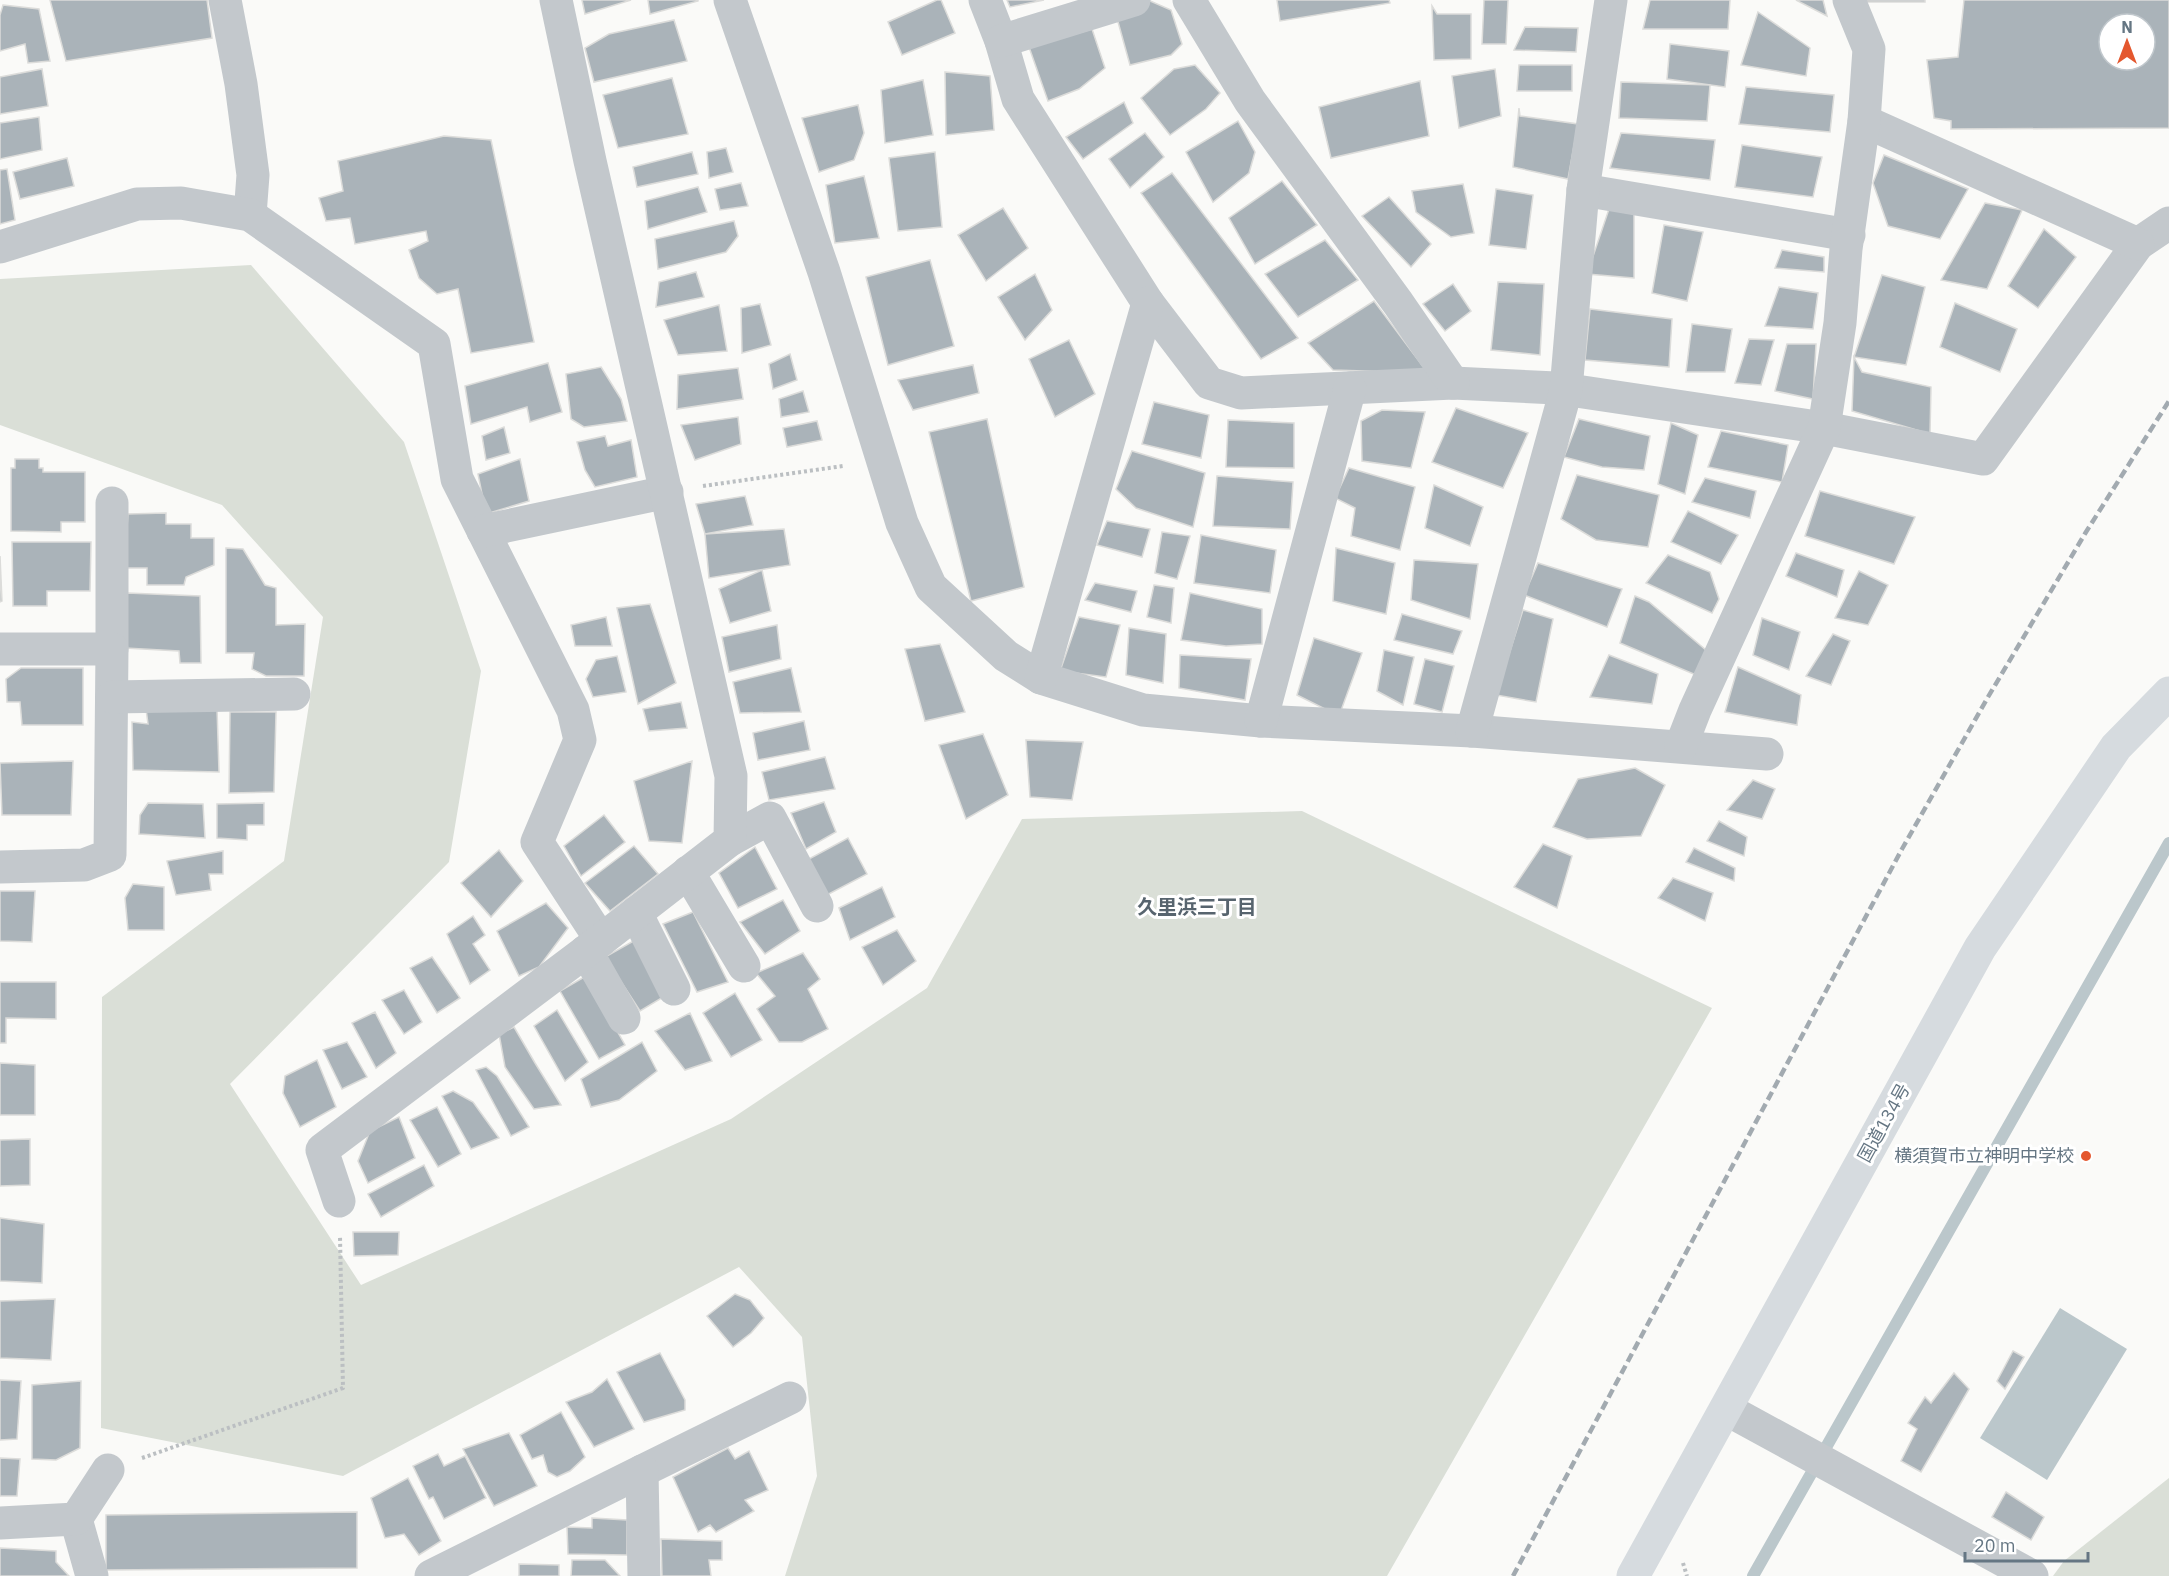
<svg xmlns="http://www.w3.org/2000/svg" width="2169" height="1576" font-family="'IBM Plex Sans','Noto Sans JP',sans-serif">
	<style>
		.green { fill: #dadfd7 }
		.water { fill: #bbc7cb }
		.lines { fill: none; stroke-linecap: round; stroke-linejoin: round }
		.stream { stroke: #bbc7cb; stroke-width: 12 }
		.building { fill: #aab3b9; stroke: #dcdcda; stroke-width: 1.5; fill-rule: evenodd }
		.path { stroke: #bbbfc2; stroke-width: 4; stroke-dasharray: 3 3; stroke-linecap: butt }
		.minor { stroke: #c3c8cc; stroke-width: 33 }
		.highway { stroke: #d6dbdf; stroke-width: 33 }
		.rail { stroke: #a2aab0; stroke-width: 4.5; stroke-dasharray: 9 4.5; stroke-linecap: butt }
		.poi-dot { fill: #e4572e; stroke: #fff; stroke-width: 2 }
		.labels { text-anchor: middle; stroke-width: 6; stroke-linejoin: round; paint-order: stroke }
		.street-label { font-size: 18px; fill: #657683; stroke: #fff }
		.poi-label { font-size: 18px; fill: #657683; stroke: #fff; text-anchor: end }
		.neighbourhood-label { font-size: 20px; font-weight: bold; fill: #57646e; stroke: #fff }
	</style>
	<rect width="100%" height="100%" fill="#fafaf8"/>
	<g class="green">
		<path d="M251 265 404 442 481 671 449 862 230 1084 361 1285 731 1119 927 988 1022 819 1302 811 1712 1008 1387 1576H785L817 1476 802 1337 739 1267 343 1476 101 1428 102 997 284 861 323 617 222 505 0 425V279Z"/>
		<path d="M2169 1478V1576H2053L2064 1561Z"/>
	</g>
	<path class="water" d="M2060 1308 2127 1349 2047 1480 1980 1438Z"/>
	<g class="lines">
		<path class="stream" d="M1753 1576 2169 843"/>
	</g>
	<g class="building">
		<path d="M50 0H207L212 38 66 61Z"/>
		<path d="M582 0H631L585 14Z"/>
		<path d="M648 0H698V1L650 14Z"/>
		<path d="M937 0H941L955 33 902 55 888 22Z"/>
		<path d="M1007 0H1044L1010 7Z"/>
		<path d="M1148 0 1171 10 1182 44 1171 55 1130 65 1115 11Z"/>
		<path d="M1277 0H1389L1390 3 1280 21Z"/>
		<path d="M1484 0H1508L1506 44H1482Z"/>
		<path d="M1650 0H1730L1728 29H1643Z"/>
		<path d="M1796 0H1823L1827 16Z"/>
		<rect x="1864" y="0" width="61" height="2"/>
		<path d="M1964 0H2169V128L1951 129V121L1934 118 1927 60 1958 57ZM2109 24H2145V60H2109Z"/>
		<path d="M3 5 39 9 50 61 28 63 25 44 0 51V15Z"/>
		<path d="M1432 6 1437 14H1471V59L1434 60Z"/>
		<path d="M1758 12 1810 48 1806 76 1741 65Z"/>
		<path d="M674 20 687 61 594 82 585 48 609 34Z"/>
		<path d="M1525 27 1578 28 1576 52 1514 50Z"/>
		<path d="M1092 29 1105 68 1079 89 1048 101 1029 47Z"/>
		<path d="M1670 44 1729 51 1725 87 1667 79Z"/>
		<path d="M1195 65 1220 93 1206 109 1170 135 1141 98 1174 69Z"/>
		<path d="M1519 65H1572V91H1517Z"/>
		<path d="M42 69 48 106 0 114V77Z"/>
		<path d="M1495 69 1501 116 1459 128 1452 76Z"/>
		<path d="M945 72 990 76 994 130 946 135Z"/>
		<path d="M672 78 688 134 618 148 603 95Z"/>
		<path d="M923 80 933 135 885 143 881 90Z"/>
		<path d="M1420 81 1429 136 1331 158 1319 107Z"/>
		<path d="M1621 82 1710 85 1707 121 1619 118Z"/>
		<path d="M1746 87 1834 95 1830 132 1739 124Z"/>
		<path d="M1124 102 1133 123 1083 159 1066 137Z"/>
		<path d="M858 105 864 133 854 160 819 172 802 118Z"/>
		<path d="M1519 108 1520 116 1578 124 1568 179 1513 167Z"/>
		<path d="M39 117 42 150 0 159V123Z"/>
		<path d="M1238 121 1255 152 1249 173 1213 202 1186 152Z"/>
		<path d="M1145 133 1164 157 1130 188 1109 159Z"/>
		<path d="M1621 133 1715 140 1710 180 1610 168Z"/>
		<path d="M444 136 491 140 534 342 471 353 458 289 437 294 419 278 409 250 428 241 426 231 355 244 350 218 326 221 319 198 343 191 338 161Z"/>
		<path d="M1742 145 1822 157 1813 197 1735 187Z"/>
		<path d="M726 148 733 172 709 178 707 152Z"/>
		<path d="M692 152 698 174 637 187 633 167Z"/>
		<path d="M935 152 942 227 898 231 889 158Z"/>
		<path d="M1884 155 1968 189 1940 239 1888 226 1873 183Z"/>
		<path d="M67 158 74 186 20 199 13 172Z"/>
		<path d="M7 169 15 220 0 224V170Z"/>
		<path d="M1172 173 1298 338 1261 359 1141 193Z"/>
		<path d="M864 176 879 238 835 243 826 185Z"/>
		<path d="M1282 181 1317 225 1255 264 1229 218Z"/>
		<path d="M741 183 748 206 720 210 715 189Z"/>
		<path d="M1463 184 1474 233 1451 237 1416 212 1412 191Z"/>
		<path d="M698 187 707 212 648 229 645 201Z"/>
		<path d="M1496 189 1533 195 1526 249 1489 245Z"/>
		<path d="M1389 197 1431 244 1411 267 1362 216Z"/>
		<path d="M1985 203 2022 210 1987 289 1941 280Z"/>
		<path d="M1003 208 1028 248 986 281 958 235Z"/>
		<path d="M1609 209 1634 214V278L1587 274Z"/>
		<path d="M734 221 738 236 726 252 658 269 655 239Z"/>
		<path d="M1664 225 1703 232 1687 301 1652 293Z"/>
		<path d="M2044 229 2076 257 2038 308 2008 286Z"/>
		<path d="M1325 240 1358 280 1298 317 1265 274Z"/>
		<path d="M1782 250 1824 257V272L1775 268Z"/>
		<path d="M930 260 954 346 888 365 866 277Z"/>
		<path d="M696 272 704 297 656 307 659 282Z"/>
		<path d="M1035 274 1052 310 1025 340 998 297Z"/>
		<path d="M1882 275 1925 287 1906 365 1854 357Z"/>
		<path d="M1498 282 1544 284 1540 355 1491 350Z"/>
		<path d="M1453 284 1471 311 1445 331 1423 304Z"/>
		<path d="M1779 287 1818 293 1813 329 1765 326Z"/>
		<path d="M1374 301 1428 373 1333 370 1308 343Z"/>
		<path d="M1955 303 2017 329 2000 372 1940 347Z"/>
		<path d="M760 304 771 345 742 353 741 308Z"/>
		<path d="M719 305 727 351 678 355 664 320Z"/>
		<path d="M1590 309 1672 319 1669 367 1585 360Z"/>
		<path d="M1692 324 1732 329 1725 372H1686Z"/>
		<path d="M1749 339 1774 340 1761 385 1735 383Z"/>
		<path d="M1069 340 1095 394 1055 417 1029 359Z"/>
		<path d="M1787 344H1816L1813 399 1775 391Z"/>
		<path d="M790 354 797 380 773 389 769 364Z"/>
		<path d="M1854 357 1862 372 1931 387 1930 434 1852 411Z"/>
		<path d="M548 363 562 412 530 422 527 407 471 424 465 386Z"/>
		<path d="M973 365 979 393 913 410 898 380Z"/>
		<path d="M601 367 621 399 627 421 584 427 571 419 566 374Z"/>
		<path d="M738 368 743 399 677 409 678 375Z"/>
		<path d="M803 391 809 412 781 417 779 399Z"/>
		<path d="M1154 402 1209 415 1201 458 1142 444Z"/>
		<path d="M1456 408 1528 433 1503 488 1432 462Z"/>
		<path d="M1382 410 1425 412 1411 468 1362 461 1361 421Z"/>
		<path d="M738 417 741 444 695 460 681 425Z"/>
		<path d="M987 419 1024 587 971 601 929 432Z"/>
		<path d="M1579 419 1650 436 1644 470 1602 467 1564 457Z"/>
		<path d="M1228 420 1294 423V468L1226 467Z"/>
		<path d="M817 421 822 440 787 447 783 428Z"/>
		<path d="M1671 423 1698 435 1685 494 1658 484Z"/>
		<path d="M504 427 510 453 486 460 482 436Z"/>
		<path d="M1721 431 1788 445 1782 482 1708 467Z"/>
		<path d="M605 436 608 446 631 440 637 477 595 487 585 470 577 442Z"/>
		<path d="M1132 451 1205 473 1193 527 1136 508 1116 489Z"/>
		<path d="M15 459H39V468H43V472H85V522H61V532L11 531V468H15Z"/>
		<path d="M520 459 529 501 486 514 478 474Z"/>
		<path d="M1349 468 1415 487 1400 550 1351 536 1355 508 1335 498Z"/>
		<path d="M1577 475 1659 495 1648 547 1596 540 1561 519Z"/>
		<path d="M1217 476 1293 482 1290 529 1213 526Z"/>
		<path d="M1705 478 1756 491 1750 518 1692 502Z"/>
		<path d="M1434 485 1483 507 1470 546 1425 528Z"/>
		<path d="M1820 491 1915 517 1894 564 1805 536Z"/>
		<path d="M745 496 753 525 705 534 696 504Z"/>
		<path d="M1688 511 1738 535 1721 564 1671 542Z"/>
		<path d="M166 513V524H191V538H214V565L186 577 184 585H147V568H124L128 514Z"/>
		<path d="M1107 521 1150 529 1142 557 1097 545Z"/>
		<path d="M784 529 790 565 709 578 705 534Z"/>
		<path d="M1162 532 1190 536 1177 579 1155 573Z"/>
		<path d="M1201 535 1276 550 1270 593 1194 583Z"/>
		<path d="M12 542H91L90 591H47V606H13Z"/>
		<path d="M226 548 243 549 265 585 276 588V625L305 624 304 676H266L252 669 254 653H226Z"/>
		<path d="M1336 548 1395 563 1386 614 1333 601Z"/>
		<path d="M1796 553 1844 570 1837 597 1786 576Z"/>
		<path d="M1668 555 1710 572 1719 599 1712 613 1646 583Z"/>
		<path d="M0 556 2 601 0 602Z"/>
		<path d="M1414 560 1478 564 1470 619 1411 600Z"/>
		<path d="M1538 563 1622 589 1607 627 1524 595Z"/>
		<path d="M762 570 771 611 730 623 719 589Z"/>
		<path d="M1859 571 1888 585 1868 625 1835 618Z"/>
		<path d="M1095 583 1137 591 1131 612 1085 600Z"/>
		<path d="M1154 585 1174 588 1171 623 1147 617Z"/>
		<path d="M127 593 200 596 201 663H180L179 651 125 648Z"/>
		<path d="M1190 593 1262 609V644L1226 646 1181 640Z"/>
		<path d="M1635 596 1649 602 1707 651 1696 675 1620 643Z"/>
		<path d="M650 604 676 683 638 704 617 608Z"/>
		<path d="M1523 610 1553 619 1536 702 1496 695Z"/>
		<path d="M1402 614 1462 631 1453 654 1394 640Z"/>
		<path d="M606 617 612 646H575L571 625Z"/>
		<path d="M1079 617 1120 625 1106 677 1060 671Z"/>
		<path d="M1762 618 1800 632 1789 670 1753 655Z"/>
		<path d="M777 625 781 659 729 672 722 637Z"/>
		<path d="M1129 628 1166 634 1163 683 1126 675Z"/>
		<path d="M1833 634 1850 641 1831 685 1806 676Z"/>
		<path d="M1314 638 1362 653 1339 716 1297 695Z"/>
		<path d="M940 644 965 712 925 721 905 649Z"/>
		<path d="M1384 650 1414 657 1403 705 1377 691Z"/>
		<path d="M1180 655 1251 659 1245 700 1179 688Z"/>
		<path d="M1609 655 1658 674 1652 704 1590 697Z"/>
		<path d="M617 656 626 692 593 697 586 679 596 660Z"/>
		<path d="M1425 659 1454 666 1442 712 1414 704Z"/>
		<path d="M1738 667 1801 695 1797 725 1725 712Z"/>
		<path d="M21 668H83V725H22L20 702H7L6 679Z"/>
		<path d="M791 668 801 712 740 713 733 682Z"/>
		<path d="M681 702 687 728 649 731 643 709Z"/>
		<path d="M217 708 219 772 133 770 132 722 148 724 146 709Z"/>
		<path d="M230 712H276L274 792 229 793Z"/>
		<path d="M804 721 810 750 758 760 753 733Z"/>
		<path d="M983 734 1008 795 966 819 939 745Z"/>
		<path d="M1026 740 1083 742 1072 800 1030 797Z"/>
		<path d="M825 757 835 789 769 800 762 772Z"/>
		<path d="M73 761 71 815H2L0 763Z"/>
		<path d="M692 761 682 843 649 841 634 781Z"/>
		<path d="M1635 768 1665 785 1641 836 1587 839 1553 827 1578 779Z"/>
		<path d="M1753 780 1775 789 1762 819 1727 810Z"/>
		<path d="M824 802 836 832 806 849 791 813Z"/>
		<path d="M148 803 203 804 205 838 139 834 140 815Z"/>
		<path d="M264 803V825H247V840L217 838V804Z"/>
		<path d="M604 815 625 842 581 876 564 846Z"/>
		<path d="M1719 821 1747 837 1744 856 1707 841Z"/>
		<path d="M848 838 867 874 825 896 807 860Z"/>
		<path d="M1543 844 1572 856 1557 908 1514 887Z"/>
		<path d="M634 846 658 874 610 911 585 883Z"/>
		<path d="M755 847 777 889 738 908 719 873Z"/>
		<path d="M1694 848 1735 868 1734 881 1686 862Z"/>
		<path d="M499 850 523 881 491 917 461 883Z"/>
		<path d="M223 851V874H209L211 890 176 895 167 861Z"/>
		<path d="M1673 878 1713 893 1705 921 1658 898Z"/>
		<path d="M133 884 164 887V930H128L125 898Z"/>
		<path d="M882 887 895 917 850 940 839 908Z"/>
		<path d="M0 891H35L32 942 0 941Z"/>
		<path d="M783 900 800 931 765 954 740 922Z"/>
		<path d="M546 903 568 928 539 967 519 976 497 931Z"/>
		<path d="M693 912 728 982 697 992 663 924Z"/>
		<path d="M473 916 485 935 473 944 490 970 470 984 447 934Z"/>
		<path d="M897 930 916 961 883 985 862 947Z"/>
		<path d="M637 939 665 996 640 1011 605 957Z"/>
		<path d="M803 953 820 979 808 989 828 1029 802 1042H779L757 1009 775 996 756 973Z"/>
		<path d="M432 957 460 998 437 1013 410 968Z"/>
		<path d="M586 976 625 1045 599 1059 560 991Z"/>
		<path d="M0 982H56V1019L6 1018V1043H0Z"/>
		<path d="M404 990 422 1022 404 1034 382 1000Z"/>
		<path d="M735 993 762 1040 731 1057 703 1013Z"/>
		<path d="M557 1010 588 1062 565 1081 534 1026Z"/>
		<path d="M375 1012 396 1053 376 1068 352 1023Z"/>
		<path d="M690 1013 712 1061 685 1070 655 1031Z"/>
		<path d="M514 1027 535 1063 561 1105 534 1109 505 1067 499 1034Z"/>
		<path d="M347 1042 367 1077 342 1089 323 1050Z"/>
		<path d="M642 1042 657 1071 619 1100 591 1107 581 1079Z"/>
		<path d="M317 1060 336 1107 300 1127 283 1093 285 1076Z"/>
		<path d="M0 1063 35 1065V1115H0Z"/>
		<path d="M486 1067 497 1076 529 1127 511 1136 476 1070Z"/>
		<path d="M453 1091 473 1102 499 1138 471 1149 442 1096Z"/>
		<path d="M437 1107 461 1154 438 1167 410 1120Z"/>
		<path d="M399 1117 415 1158 368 1183 358 1161 370 1131Z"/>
		<path d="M30 1139V1185L0 1186V1140Z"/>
		<path d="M424 1165 434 1186 381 1217 368 1194Z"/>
		<path d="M0 1218 44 1224 42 1283 0 1281Z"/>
		<path d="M353 1232H399L398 1255 354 1256Z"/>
		<path d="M735 1294 750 1300 764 1318 751 1333 733 1347 707 1316Z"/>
		<path d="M55 1299 51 1360 0 1358V1301Z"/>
		<path d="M2013 1351 2024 1357 2005 1389 1997 1381Z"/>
		<path d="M660 1353 685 1400V1410L644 1422 617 1372Z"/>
		<path d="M1954 1373 1969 1389 1921 1472 1901 1461 1917 1429 1908 1423 1925 1397 1931 1403Z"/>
		<path d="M607 1379 634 1429 594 1447 566 1402 592 1392Z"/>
		<path d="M0 1380 21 1381 17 1439 0 1440Z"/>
		<path d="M81 1381 80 1448 56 1460 32 1459V1385Z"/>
		<path d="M561 1412 585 1457 570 1471 557 1477 548 1472 543 1455 532 1459 520 1435Z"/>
		<path d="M509 1433 537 1486 494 1506 463 1449Z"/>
		<path d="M728 1448 735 1459 749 1451 768 1490 745 1500 754 1511 716 1532 710 1525 698 1532 673 1477Z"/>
		<path d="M438 1454 444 1466 465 1456 486 1498 444 1519 433 1497 429 1499 413 1466Z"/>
		<path d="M0 1458 20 1459 17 1496H0Z"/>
		<path d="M408 1478 441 1541 419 1555 404 1534 385 1538 371 1498Z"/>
		<path d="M2006 1492 2044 1517 2031 1540 1992 1517Z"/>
		<path d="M357 1512V1568L106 1570V1515Z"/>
		<path d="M592 1518 627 1520V1555L568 1554 567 1527 592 1528Z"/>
		<path d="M661 1539 722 1541V1560H709L711 1576H662Z"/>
		<path d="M0 1548 56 1551V1562L69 1576H0Z"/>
		<path d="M572 1560H605L620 1576H571Z"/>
		<path d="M519 1564 559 1565V1576H519Z"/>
	</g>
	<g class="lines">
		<g class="path">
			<path d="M703 486 843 466"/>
			<path d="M142 1458 343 1388 340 1236"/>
			<path d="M1683 1563 1687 1576"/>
		</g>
		<g class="minor">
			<path d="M225 0 241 84 253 175 250 215"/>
			<path d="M730 0 824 272 902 523 931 587 1006 656 1041 678 1143 710 1261 721 1472 731 1767 754"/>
			<path d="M985 0 1001 41 1018 99 1148 303 1209 383 1241 393 1453 383 1556 388 1824 428 1983 459 2138 244 2169 223"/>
			<path d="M1189 0 1250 101 1398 303 1453 383"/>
			<path d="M1001 41 1134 0"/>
			<path d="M1864 121 2138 244"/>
			<path d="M1583 190 1849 235"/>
			<path d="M0 247 137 204 181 203 250 215 434 344 457 479 573 710 580 740 537 842 601 940"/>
			<path d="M112 503V649"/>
			<path d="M483 531 667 492"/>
			<path d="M0 649H112L110 855 84 865 0 867"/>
			<path d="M1041 678 1148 303"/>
			<path d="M112 697 294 694"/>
			<path d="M1261 721 1350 388"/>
			<path d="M1472 731 1566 390 1583 190 1611 0"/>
			<path d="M1681 746 1695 710 1824 428 1840 323 1846 249 1864 121 1869 49 1849 0"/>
			<path d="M730 840 770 818 817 906"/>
			<path d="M688 872 744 966"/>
			<path d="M636 913 674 989"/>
			<path d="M586 951 624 1018"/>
			<path d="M339 1201 322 1150 601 940 730 840 731 776 590 161 556 0"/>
			<path d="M1726 1409 2032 1576"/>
			<path d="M642 1471 790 1398"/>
			<path d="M76 1519 92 1576"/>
			<path d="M0 1523 76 1519 108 1470"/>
			<path d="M431 1576 642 1471 644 1576"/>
		</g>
		<path class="highway" d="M1633 1576 1980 948 2116 747 2169 693"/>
		<path class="rail" d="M1513 1576 1902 849 1988 697 2086 532 2169 401"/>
	</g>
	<circle class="poi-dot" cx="2086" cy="1156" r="6"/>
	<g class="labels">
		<g class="street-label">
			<text transform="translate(1884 1123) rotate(-61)" y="6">国道134号</text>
		</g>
		<g class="poi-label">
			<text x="2074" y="1162">横須賀市立神明中学校</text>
		</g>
		<g class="neighbourhood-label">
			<text x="1197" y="914">久里浜三丁目</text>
		</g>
	</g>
	<g transform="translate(2127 42)"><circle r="28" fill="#ffffff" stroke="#c1c8cd" stroke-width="1.5"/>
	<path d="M0-4.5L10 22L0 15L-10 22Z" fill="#e4572e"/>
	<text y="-9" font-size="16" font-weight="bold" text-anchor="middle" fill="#657683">N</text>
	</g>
	<path d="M1965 1552v9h123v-9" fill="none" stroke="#657683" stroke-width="3"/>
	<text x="1974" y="1552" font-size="18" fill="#657683" stroke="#ffffff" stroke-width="4.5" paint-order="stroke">20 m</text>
</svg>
